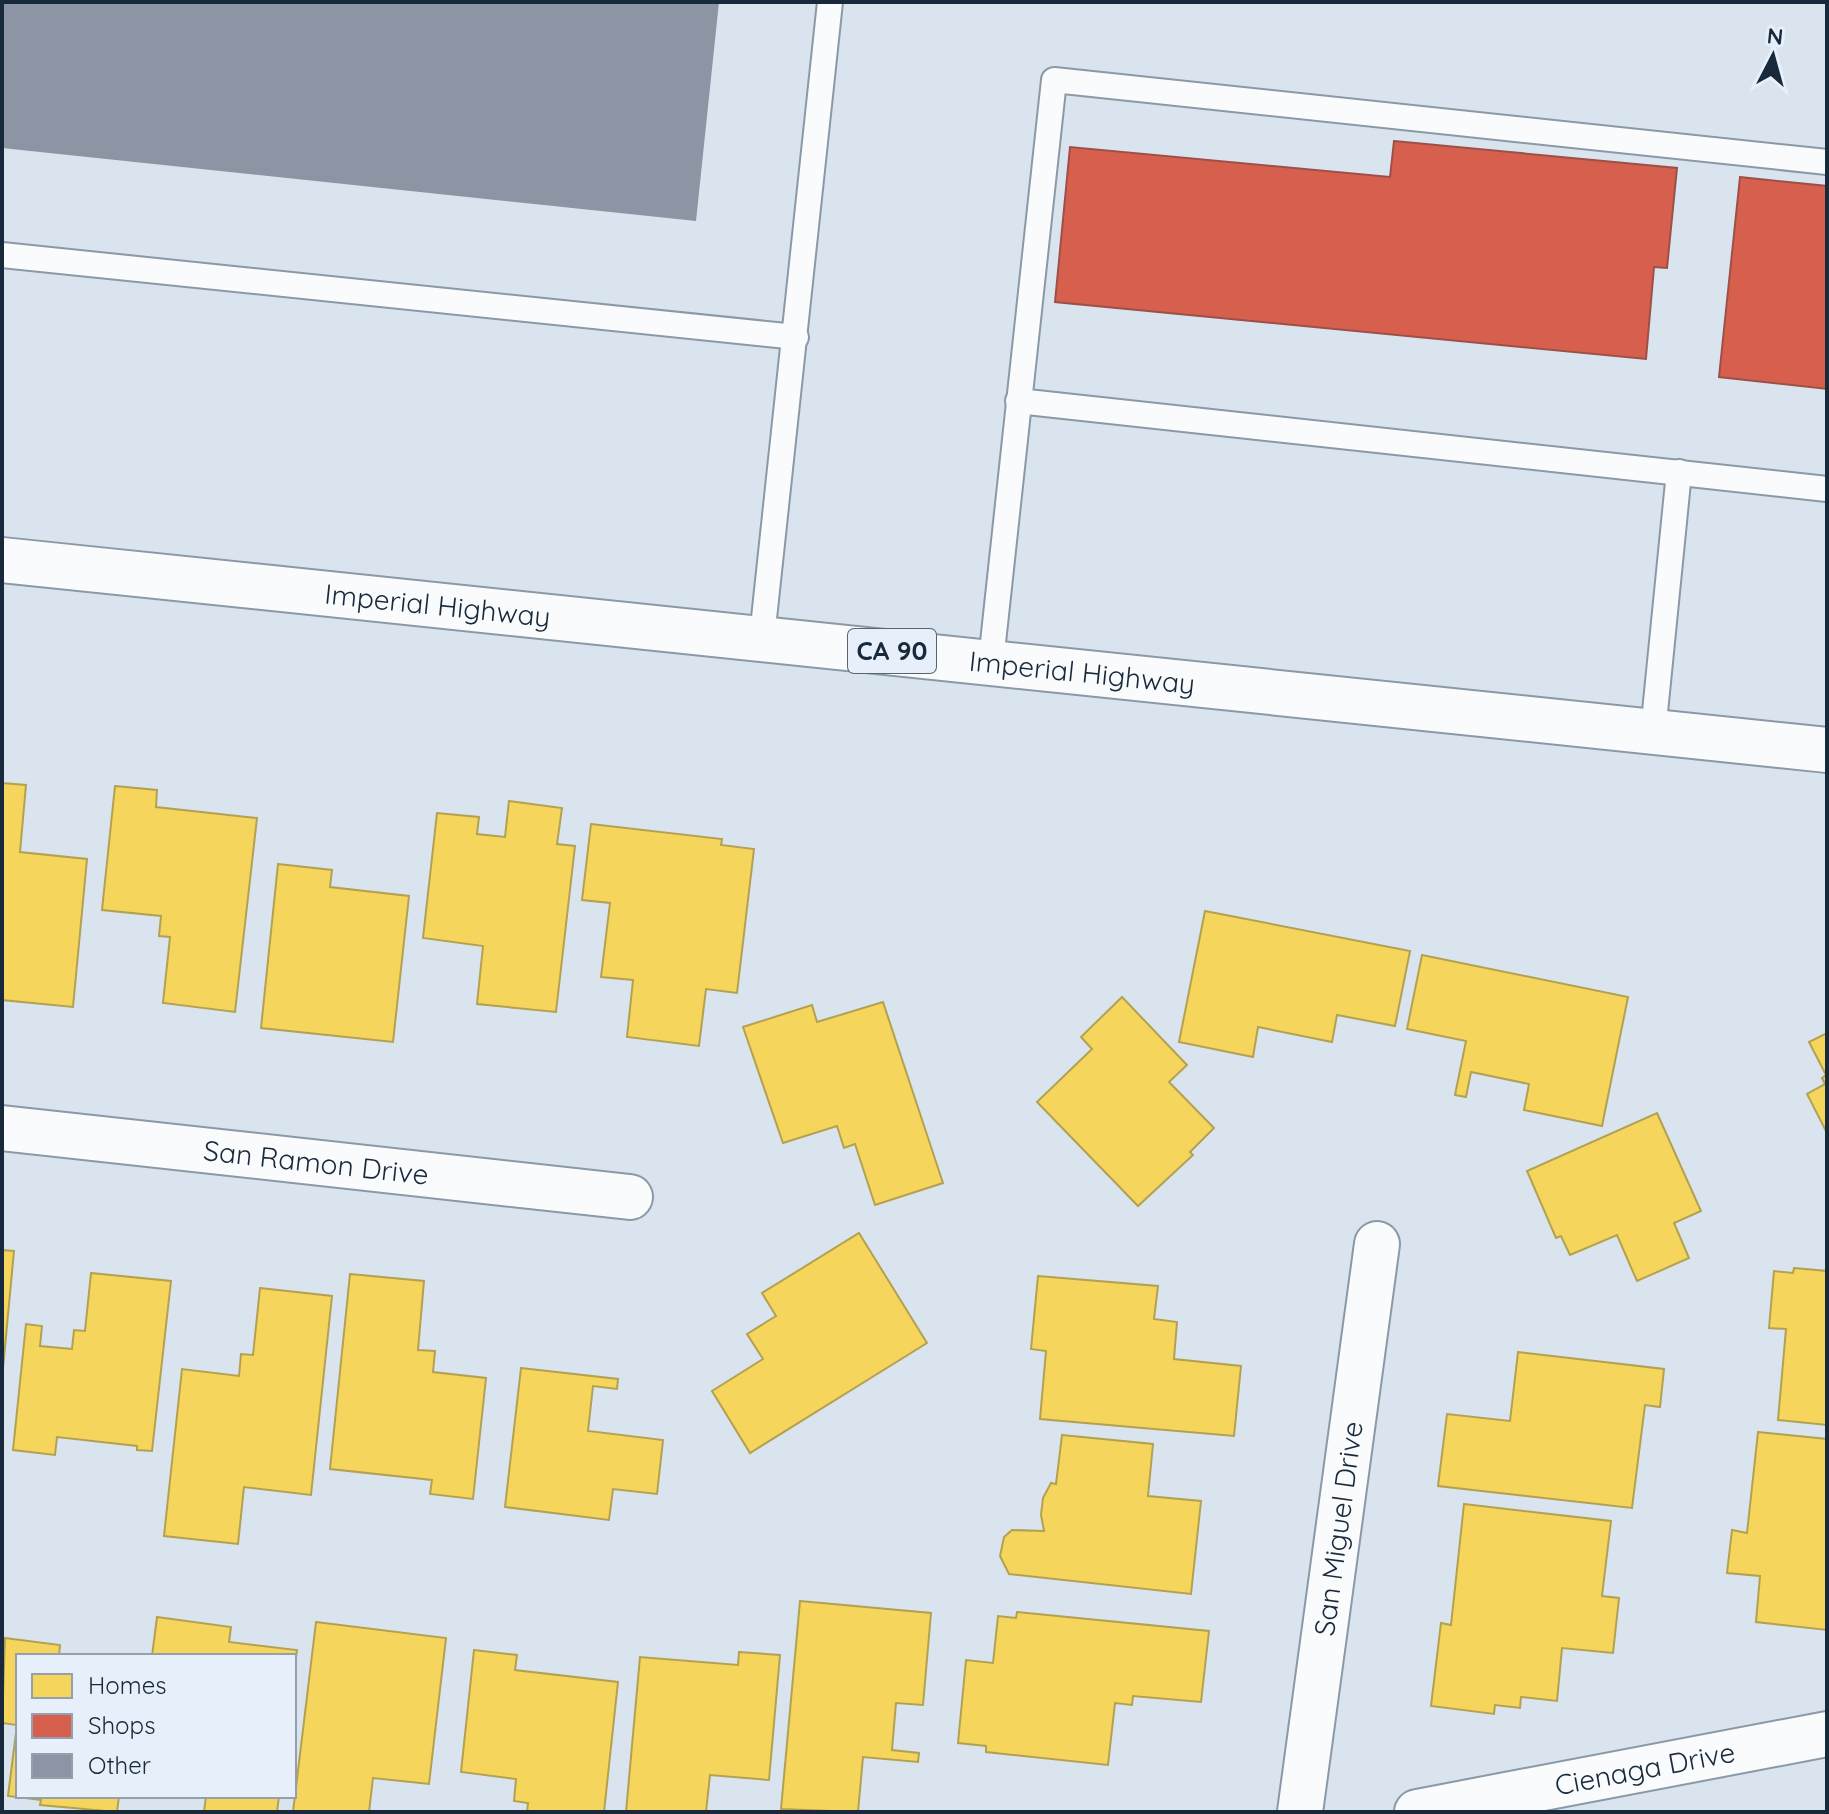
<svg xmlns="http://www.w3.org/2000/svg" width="1829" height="1814" font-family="Quicksand,sans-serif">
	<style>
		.homes { fill: #f6d55c; stroke: #b3a152; stroke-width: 2 }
		.shops { fill: #d6604d; stroke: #9d5048; stroke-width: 2 }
		.building { fill: #8d94a3 }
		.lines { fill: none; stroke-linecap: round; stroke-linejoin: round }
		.service-casing { stroke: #8b99a6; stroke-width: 28 }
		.minor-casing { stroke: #8b99a6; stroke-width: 48 }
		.primary-casing { stroke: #8b99a6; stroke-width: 48 }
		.service { stroke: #f9fbfd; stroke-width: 24 }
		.minor { stroke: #f9fbfd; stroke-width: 44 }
		.primary { stroke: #f9fbfd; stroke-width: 44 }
		.labels { text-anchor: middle; stroke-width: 8; stroke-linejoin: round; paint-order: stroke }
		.shield { fill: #e7f0fa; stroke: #556574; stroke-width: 2 }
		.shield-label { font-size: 26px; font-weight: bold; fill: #17293b }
		.street-label { font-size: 28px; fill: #17293b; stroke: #e7f0fa }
	</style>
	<rect width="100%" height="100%" fill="#d9e4ef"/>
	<g class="homes">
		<path d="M2 783 26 785 20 852 87 859 73 1007 2 1000Z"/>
		<path d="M115 786 157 790 156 807 257 818 235 1012 163 1003 170 937 159 936 161 916 102 910Z"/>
		<path d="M509 801 562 808 557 844 575 846 556 1012 477 1004 483 946 423 938 437 813 479 817 477 834 505 837Z"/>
		<path d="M591 824 722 839 721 845 754 849 737 993 706 989 699 1046 627 1037 633 980 601 977 610 903 582 900Z"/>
		<path d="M278 864 332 870 330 887 409 896 393 1042 261 1028Z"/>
		<path d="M1205 911 1410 951 1395 1026 1337 1015 1332 1042 1258 1027 1253 1057 1179 1042Z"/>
		<path d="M1422 955 1628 997 1602 1126 1524 1110 1529 1084 1471 1072 1466 1097 1455 1095 1466 1041 1407 1029Z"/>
		<path d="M1122 997 1187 1065 1169 1082 1214 1128 1190 1152 1193 1155 1138 1206 1037 1102 1092 1049 1081 1037Z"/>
		<path d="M883 1002 943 1183 875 1205 855 1144 844 1148 837 1126 783 1143 743 1027 812 1005 817 1022Z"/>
		<path d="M1827 1033V1133L1807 1094 1825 1084 1822 1078 1826 1075 1809 1042Z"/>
		<path d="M1657 1113 1701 1211 1674 1223 1689 1258 1637 1281 1617 1235 1570 1255 1561 1236 1556 1238 1527 1171Z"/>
		<path d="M859 1233 927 1343 750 1453 712 1391 763 1359 747 1334 776 1316 762 1293Z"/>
		<path d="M2 1250 14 1251 2 1379Z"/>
		<path d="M1794 1268 1827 1271V1425L1778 1420 1786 1329 1769 1328 1774 1271 1793 1273Z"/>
		<path d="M91 1273 171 1281 152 1451 137 1450V1446L57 1437 55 1455 13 1450 26 1324 42 1326 40 1346 72 1349 74 1330 85 1331Z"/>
		<path d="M350 1274 424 1281 418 1350 435 1351 433 1372 486 1378 473 1499 430 1494 432 1480 330 1469Z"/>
		<path d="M1038 1276 1158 1286 1154 1319 1177 1322 1174 1359 1241 1366 1234 1436 1040 1419 1046 1351 1031 1349Z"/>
		<path d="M260 1288 332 1296 311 1495 244 1487 238 1544 164 1536 182 1369 239 1376 241 1354 253 1355Z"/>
		<path d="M1518 1352 1664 1369 1660 1407 1645 1405 1632 1508 1438 1486 1447 1414 1510 1421Z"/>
		<path d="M521 1368 618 1379 617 1389 593 1386 588 1431 663 1440 657 1494 613 1489 609 1520 505 1507Z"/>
		<path d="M1758 1432 1827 1439V1630L1756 1622 1760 1576 1727 1573 1732 1530 1747 1533Z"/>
		<path d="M1062 1435 1153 1444 1148 1496 1201 1501 1191 1594 1009 1574 1000 1556 1004 1537 1012 1530 1044 1531 1041 1515 1043 1498 1051 1483 1056 1484Z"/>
		<path d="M1464 1504 1611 1521 1602 1596 1619 1598 1613 1653 1562 1648 1557 1701 1521 1697 1520 1708 1495 1705 1494 1714 1431 1706 1441 1623 1451 1625Z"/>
		<path d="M800 1601 931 1613 923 1705 896 1703 892 1750 919 1753 918 1762 863 1757 858 1812 781 1809Z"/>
		<path d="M1017 1612 1209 1631 1201 1702 1133 1696 1132 1705 1115 1703 1108 1765 986 1752V1746L958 1743 966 1660 993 1663 998 1616 1016 1618Z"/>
		<path d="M157 1617 231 1627 229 1642 297 1650 294 1672V1656H152Z"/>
		<path d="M316 1622 446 1638 429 1784 373 1778 369 1812H293Z"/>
		<path d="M5 1638 60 1645 59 1656H18V1796H119L117 1812 40 1805 41 1800 8 1796 17 1725 2 1723Z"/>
		<path d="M474 1650 517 1655 515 1670 618 1682 604 1812H527L528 1803 514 1801 516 1779 461 1772Z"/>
		<path d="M739 1652 780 1655 769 1780 710 1775 706 1812H626L640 1657 738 1665Z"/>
		<path d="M206 1796H279L277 1812H204Z"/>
	</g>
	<g class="shops">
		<path d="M1394 141 1677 168 1667 268 1654 267 1646 359 1055 302 1070 147 1390 177Z"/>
		<path d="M1740 177 1827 186V389L1719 377Z"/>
	</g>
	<path class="building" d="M2 2H719L696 221 2 148Z"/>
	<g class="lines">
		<defs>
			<g id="service">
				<path d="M2 255 796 337"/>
				<path d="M1018 401 1827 489"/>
				<path d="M762 637 830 2"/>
				<path d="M991 661 1054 80 1827 162"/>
				<path d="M1653 732 1679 472"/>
			</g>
			<g id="minor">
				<path id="s1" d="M2 1128 630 1197"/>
				<path id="s2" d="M1300 1812 1377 1244"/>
				<path id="s3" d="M1417 1812 1827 1734"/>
			</g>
			<g id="primary">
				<path id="s4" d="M2 560 1827 750"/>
			</g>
		</defs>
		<use href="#service" class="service-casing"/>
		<use href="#minor" class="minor-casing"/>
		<use href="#primary" class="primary-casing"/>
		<use href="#service" class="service"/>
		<use href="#minor" class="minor"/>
		<use href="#primary" class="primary"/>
	</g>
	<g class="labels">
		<rect class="shield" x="848" y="629" width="88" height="44" rx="6"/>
		<g class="shield-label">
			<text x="892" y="660">CA 90</text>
		</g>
		<g class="street-label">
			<text dy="10" stroke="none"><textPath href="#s4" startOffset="438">Imperial Highway</textPath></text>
			<text dy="10" stroke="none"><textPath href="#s4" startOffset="1086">Imperial Highway</textPath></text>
			<text dy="10" stroke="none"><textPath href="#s1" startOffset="316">San Ramon Drive</textPath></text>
			<text dy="10" stroke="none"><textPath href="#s2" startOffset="286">San Miguel Drive</textPath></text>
			<text dy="10" stroke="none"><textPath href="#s3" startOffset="232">Cienaga Drive</textPath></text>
		</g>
	</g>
	<rect width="1829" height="1814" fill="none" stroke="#17293b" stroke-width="8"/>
	<rect x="16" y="1654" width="280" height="144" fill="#e7f0fa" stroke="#94a0ae" stroke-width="2"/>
	<rect x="32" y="1674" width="40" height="24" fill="#f6d55c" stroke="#94a0ae" stroke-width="2"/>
	<text x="88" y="1694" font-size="24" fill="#17293b">Homes</text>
	<rect x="32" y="1714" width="40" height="24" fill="#d6604d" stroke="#94a0ae" stroke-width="2"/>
	<text x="88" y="1734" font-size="24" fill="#17293b">Shops</text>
	<rect x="32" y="1754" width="40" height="24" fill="#8d94a3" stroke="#94a0ae" stroke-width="2"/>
	<text x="88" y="1774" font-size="24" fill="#17293b">Other</text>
	<g transform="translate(1773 56) rotate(6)" stroke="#e7f0fa" stroke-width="6" paint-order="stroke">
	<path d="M0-6L14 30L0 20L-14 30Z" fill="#17293b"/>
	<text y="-12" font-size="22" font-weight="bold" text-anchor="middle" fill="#17293b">N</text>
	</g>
</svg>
